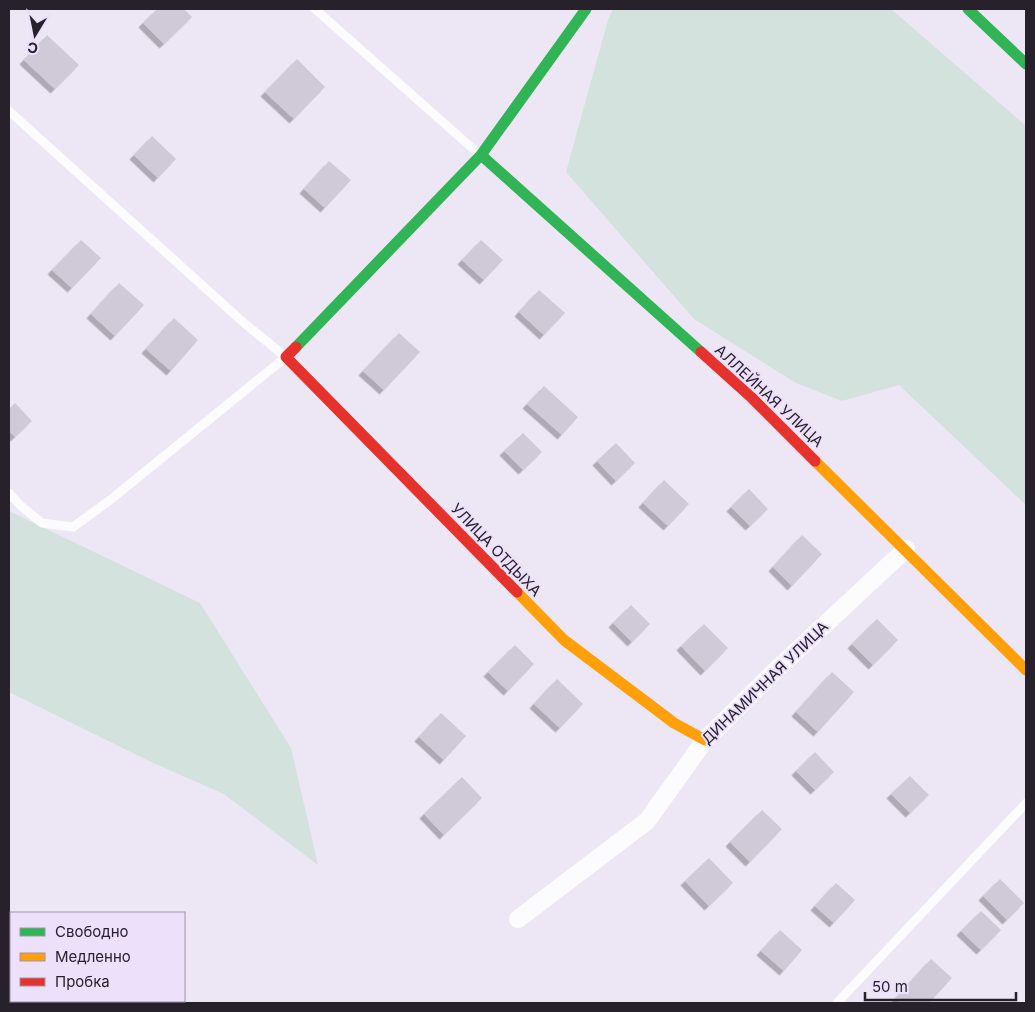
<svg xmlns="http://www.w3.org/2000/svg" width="1035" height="1012" font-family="Inter,sans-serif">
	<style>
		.green { fill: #d3e2dc }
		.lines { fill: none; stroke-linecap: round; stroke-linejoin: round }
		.stream { stroke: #afcee5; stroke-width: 6 }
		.building { fill: #d0c9d8; filter: url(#shadow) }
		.lane { stroke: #fcfbfe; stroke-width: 9 }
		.street { stroke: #fcfbfe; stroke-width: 18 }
		.fast { stroke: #30b455; stroke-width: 11 }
		.slow { stroke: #ff9f0a; stroke-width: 11 }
		.jam { stroke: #e5322d; stroke-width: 11 }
		.labels { text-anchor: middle; stroke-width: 4; stroke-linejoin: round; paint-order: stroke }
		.street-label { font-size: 15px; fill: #26212b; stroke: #ece0fb }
	</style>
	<defs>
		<filter id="shadow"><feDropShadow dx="-4.5" dy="4.5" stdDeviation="0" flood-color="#0004"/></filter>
	</defs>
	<rect width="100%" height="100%" fill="#ede6f5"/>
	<g class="green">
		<path d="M613 9H891L1026 126V505L899 385 842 401 796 383 694 319 566 172 608 20Z"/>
		<path d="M9 511 200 603 291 748 318 865 224 794 151 762 9 692Z"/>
	</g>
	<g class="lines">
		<g class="stream">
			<path d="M11 1003 13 1001"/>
			<path d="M130 1003 131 1001"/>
		</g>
	</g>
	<g class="building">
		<path d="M157 9H184L192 17 164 44 143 23Z"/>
		<path d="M47 35 79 65 55 89 24 60Z"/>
		<path d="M297 59 325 87 294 119 265 92Z"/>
		<path d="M152 136 176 159 158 178 134 155Z"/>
		<path d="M329 161 351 180 325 208 304 189Z"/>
		<path d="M81 240 101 258 72 288 52 270Z"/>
		<path d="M481 240 503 260 484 280 462 260Z"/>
		<path d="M119 283 144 305 115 336 91 314Z"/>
		<path d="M539 290 565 313 544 335 519 312Z"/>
		<path d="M174 318 198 340 171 371 146 349Z"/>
		<path d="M399 333 420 352 384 390 363 371Z"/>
		<path d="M544 386 578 417 562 435 527 404Z"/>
		<path d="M15 403 32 421 15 437 9 431V409Z"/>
		<path d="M523 433 542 452 523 470 504 451Z"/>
		<path d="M616 443 635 463 616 481 597 461Z"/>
		<path d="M664 480 689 504 668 526 643 503Z"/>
		<path d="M749 489 768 509 750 526 731 507Z"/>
		<path d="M802 535 822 554 792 586 773 567Z"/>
		<path d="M631 605 650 624 632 642 613 623Z"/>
		<path d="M877 619 898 640 873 665 852 644Z"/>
		<path d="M704 624 728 648 705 671 681 646Z"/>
		<path d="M515 645 534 664 508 691 488 672Z"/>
		<path d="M832 672 854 692 818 732 796 712Z"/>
		<path d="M557 679 583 704 560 728 534 704Z"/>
		<path d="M441 713 466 736 444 760 419 737Z"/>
		<path d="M815 752 834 772 815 790 796 771Z"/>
		<path d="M910 776 929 795 910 813 891 794Z"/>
		<path d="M462 777 482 798 444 835 424 814Z"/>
		<path d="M762 810 782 829 750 862 730 842Z"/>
		<path d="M709 858 733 883 709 906 685 881Z"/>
		<path d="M1000 879 1024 903 1007 920 983 896Z"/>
		<path d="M836 883 855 900 834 923 815 906Z"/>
		<path d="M981 911 1001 930 981 950 961 931Z"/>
		<path d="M780 930 802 950 784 971 761 951Z"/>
		<path d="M931 959 952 978 929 1003H901L895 999Z"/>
	</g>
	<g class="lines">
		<g class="lane">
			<path d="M315 9 480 155"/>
			<path d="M9 111 244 323 286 357 109 501 73 527 42 523 21 506 9 493"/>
			<path d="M837 1003 1026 803"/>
		</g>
		<path class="street" d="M518 919 647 821 705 740 775 671 906 549"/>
		<g class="fast">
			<path d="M968 9 1026 64"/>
			<path d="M481 155 701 352"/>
			<path d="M296 347 481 155 586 9"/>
		</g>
		<g class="slow">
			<path d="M815 461 1026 670"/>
			<path d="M517 592 564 640 674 723 705 740"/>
		</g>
		<g class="jam">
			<path d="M296 347 286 357 517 592"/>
			<path d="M701 352 752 398 815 461"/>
		</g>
	</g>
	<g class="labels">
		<g class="street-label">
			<text transform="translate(769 396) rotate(43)" y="5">АЛЛЕЙНАЯ УЛИЦА</text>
			<text transform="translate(496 550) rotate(46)" y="5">УЛИЦА ОТДЫХА</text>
			<text transform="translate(765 683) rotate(-44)" y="5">ДИНАМИЧНАЯ УЛИЦА</text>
		</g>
	</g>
	<rect width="1035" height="1012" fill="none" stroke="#26212b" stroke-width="20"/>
	<rect x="10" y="912" width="175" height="90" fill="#ece0fb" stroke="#9d94a8"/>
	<rect x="20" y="928" width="25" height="8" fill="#30b455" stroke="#9d94a8"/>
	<text x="55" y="937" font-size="15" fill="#26212b">Свободно</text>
	<rect x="20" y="953" width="25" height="8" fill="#ff9f0a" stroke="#9d94a8"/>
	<text x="55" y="962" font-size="15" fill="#26212b">Медленно</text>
	<rect x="20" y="978" width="25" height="8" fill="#e5322d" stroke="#9d94a8"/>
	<text x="55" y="987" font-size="15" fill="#26212b">Пробка</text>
	<g transform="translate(35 35) rotate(190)" stroke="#ece0fb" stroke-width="4" paint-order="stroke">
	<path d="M0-4L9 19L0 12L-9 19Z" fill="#26212b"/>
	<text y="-8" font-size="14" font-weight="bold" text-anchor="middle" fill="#26212b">С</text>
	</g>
	<path d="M865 992v8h151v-8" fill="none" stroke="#26212b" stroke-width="2.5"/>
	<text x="872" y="992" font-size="15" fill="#26212b" stroke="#ece0fb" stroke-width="4" paint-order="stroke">50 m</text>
</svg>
